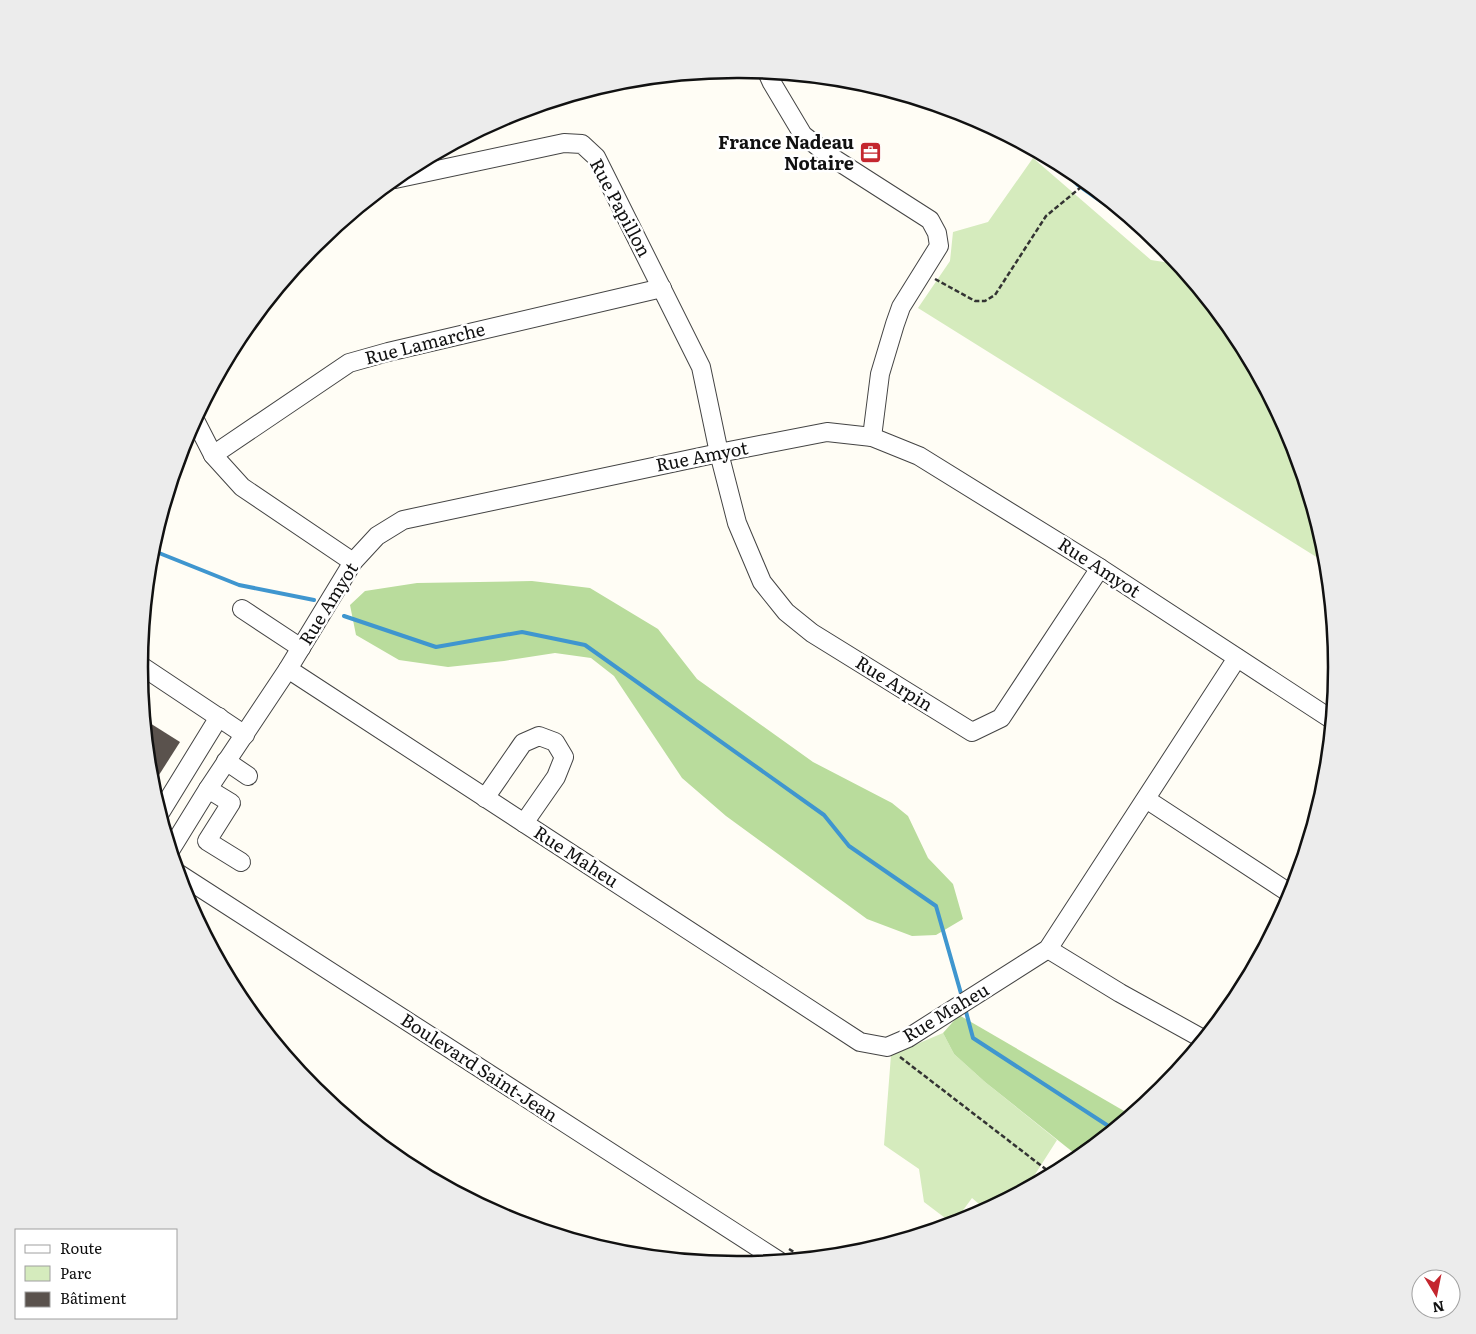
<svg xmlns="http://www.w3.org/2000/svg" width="1476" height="1334" font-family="Literata,serif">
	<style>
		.green { fill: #d5ebbd }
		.forest { fill: #b9dc9c }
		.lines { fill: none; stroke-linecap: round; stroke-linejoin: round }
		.stream { stroke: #3f96cf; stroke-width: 4 }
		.building { fill: #5a524d }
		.minor-casing { stroke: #444; stroke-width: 20 }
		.path { stroke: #333; stroke-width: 2.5; stroke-dasharray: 5 2.5; stroke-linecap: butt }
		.minor { stroke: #fff; stroke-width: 18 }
		.labels { text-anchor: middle; stroke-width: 5; stroke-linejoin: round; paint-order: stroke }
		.poi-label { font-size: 18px; font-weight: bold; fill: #111; stroke: #fff; text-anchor: end }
		.street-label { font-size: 18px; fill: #111; stroke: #fff }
		.rim { fill: none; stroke: #111; stroke-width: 2.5 }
	</style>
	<rect width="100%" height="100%" fill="#fffdf5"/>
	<g class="green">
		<path d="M1033 158 1151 260 1177 264 1236 335 1291 438 1325 551 1326 563 918 308 950 261 953 232 988 222Z"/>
		<path d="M943 1033 954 1054 985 1082 1057 1140 1027 1187 986 1210 972 1198 953 1224 924 1202 919 1169 884 1145 891 1055Z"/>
	</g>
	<g class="forest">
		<path d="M532 581 590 588 658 629 697 679 813 762 892 803 908 816 928 858 953 884 963 919 936 935 912 936 867 919 726 816 682 778 614 676 591 658 555 653 504 661 448 667 399 660 356 635 350 605 365 591 417 583Z"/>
		<path d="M959 1015 1131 1115 1079 1157 985 1082 954 1054 943 1033Z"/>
	</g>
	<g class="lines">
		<g class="stream">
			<path d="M1056 162 1078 185 1152 237"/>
			<path d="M152 547 159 553 239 585 314 600"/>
			<path d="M344 616 436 647 522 632 585 645 824 815 849 846 936 906 962 997"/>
			<path d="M965 1008 973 1038 1113 1129"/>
		</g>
	</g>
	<path class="building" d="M145 720 180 742 152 786 151 783Z"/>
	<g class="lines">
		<defs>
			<g id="minor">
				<path d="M767 72 772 83 803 135 830 156 930 220 937 233 939 246 901 307 895 324 880 374 872 437"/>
				<path d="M395 179 564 143 582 144 596 157 701 367 719 453 737 523 762 582 786 612 812 633 972 732 1001 718 1100 568"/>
				<path d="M195 420 213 455 242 487 353 562"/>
				<path d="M213 455 349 363 388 352 662 288"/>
				<path d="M242 609 301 648"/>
				<path d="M140 665 245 735"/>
				<path d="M288 669 860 1042 887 1047 908 1038 1048 949 1237 658"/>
				<path d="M226 761 248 776"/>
				<path d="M208 789 231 803 207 841 241 862"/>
				<path d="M485 798 523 743 539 736 555 742 564 757 556 777 524 823"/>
				<path d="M1146 799 1291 894"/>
				<path d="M160 813 219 717"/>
				<path d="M171 849 208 789 288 669 353 562 377 536 403 520 719 453 827 432 872 437 919 456 1100 568 1331 719"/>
				<path d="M179 874 779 1261"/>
				<path d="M1048 949 1120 993 1203 1039"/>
			</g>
		</defs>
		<use href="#minor" class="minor-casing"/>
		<g class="path">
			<path d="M935 279 975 301H985L995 295 1046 216 1086 183"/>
			<path d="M900 1057 1052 1174"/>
			<path d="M789 1249 805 1259"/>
		</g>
		<use href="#minor" class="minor"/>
	</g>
	<defs>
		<symbol id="office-square" viewBox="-11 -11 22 22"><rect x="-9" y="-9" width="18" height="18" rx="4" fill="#c4262e" stroke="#fff"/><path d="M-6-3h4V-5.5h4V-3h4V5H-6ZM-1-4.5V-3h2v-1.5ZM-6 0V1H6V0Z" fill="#fff"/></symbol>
	</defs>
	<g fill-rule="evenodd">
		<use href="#office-square" x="858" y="140" width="25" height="25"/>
	</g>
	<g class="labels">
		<g class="poi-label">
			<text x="854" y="149">France Nadeau<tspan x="854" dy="21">Notaire</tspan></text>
		</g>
		<g class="street-label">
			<text transform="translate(620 208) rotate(62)" y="6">Rue Papillon</text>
			<text transform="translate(425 344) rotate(-14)" y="6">Rue Lamarche</text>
			<text transform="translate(702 457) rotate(-11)" y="6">Rue Amyot</text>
			<text transform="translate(1099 568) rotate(33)" y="6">Rue Amyot</text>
			<text transform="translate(329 604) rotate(-58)" y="6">Rue Amyot</text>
			<text transform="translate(894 684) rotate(32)" y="6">Rue Arpin</text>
			<text transform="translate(576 857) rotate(33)" y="6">Rue Maheu</text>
			<text transform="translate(946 1013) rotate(-31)" y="6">Rue Maheu</text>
			<text transform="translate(479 1068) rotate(33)" y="6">Boulevard Saint-Jean</text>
		</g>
	</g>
	<path d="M0 0H1476V1334H0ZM737 78H739A589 589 0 0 1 1328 667V667A589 589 0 0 1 739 1256H737A589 589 0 0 1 148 667V667A589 589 0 0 1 737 78Z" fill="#ececec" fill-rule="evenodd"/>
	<path class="rim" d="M737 78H739A589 589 0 0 1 1328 667V667A589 589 0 0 1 739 1256H737A589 589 0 0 1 148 667V667A589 589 0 0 1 737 78Z"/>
	<rect x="15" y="1229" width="162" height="90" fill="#ffffff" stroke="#a0a0a0"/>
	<rect x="25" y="1245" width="25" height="8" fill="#ffffff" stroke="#a0a0a0"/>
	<text x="60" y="1254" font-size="15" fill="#111111">Route</text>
	<rect x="25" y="1266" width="25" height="15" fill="#d5ebbd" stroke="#a0a0a0"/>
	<text x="60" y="1279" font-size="15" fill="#111111">Parc</text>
	<rect x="25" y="1292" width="25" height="15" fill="#5a524d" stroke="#a0a0a0"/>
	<text x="60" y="1304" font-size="15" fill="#111111">Bâtiment</text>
	<g transform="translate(1436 1294) rotate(170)"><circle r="24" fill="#ffffff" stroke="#a0a0a0"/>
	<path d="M0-4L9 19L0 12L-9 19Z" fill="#c4262e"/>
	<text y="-8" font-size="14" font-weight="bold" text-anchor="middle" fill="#111111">N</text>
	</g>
</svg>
